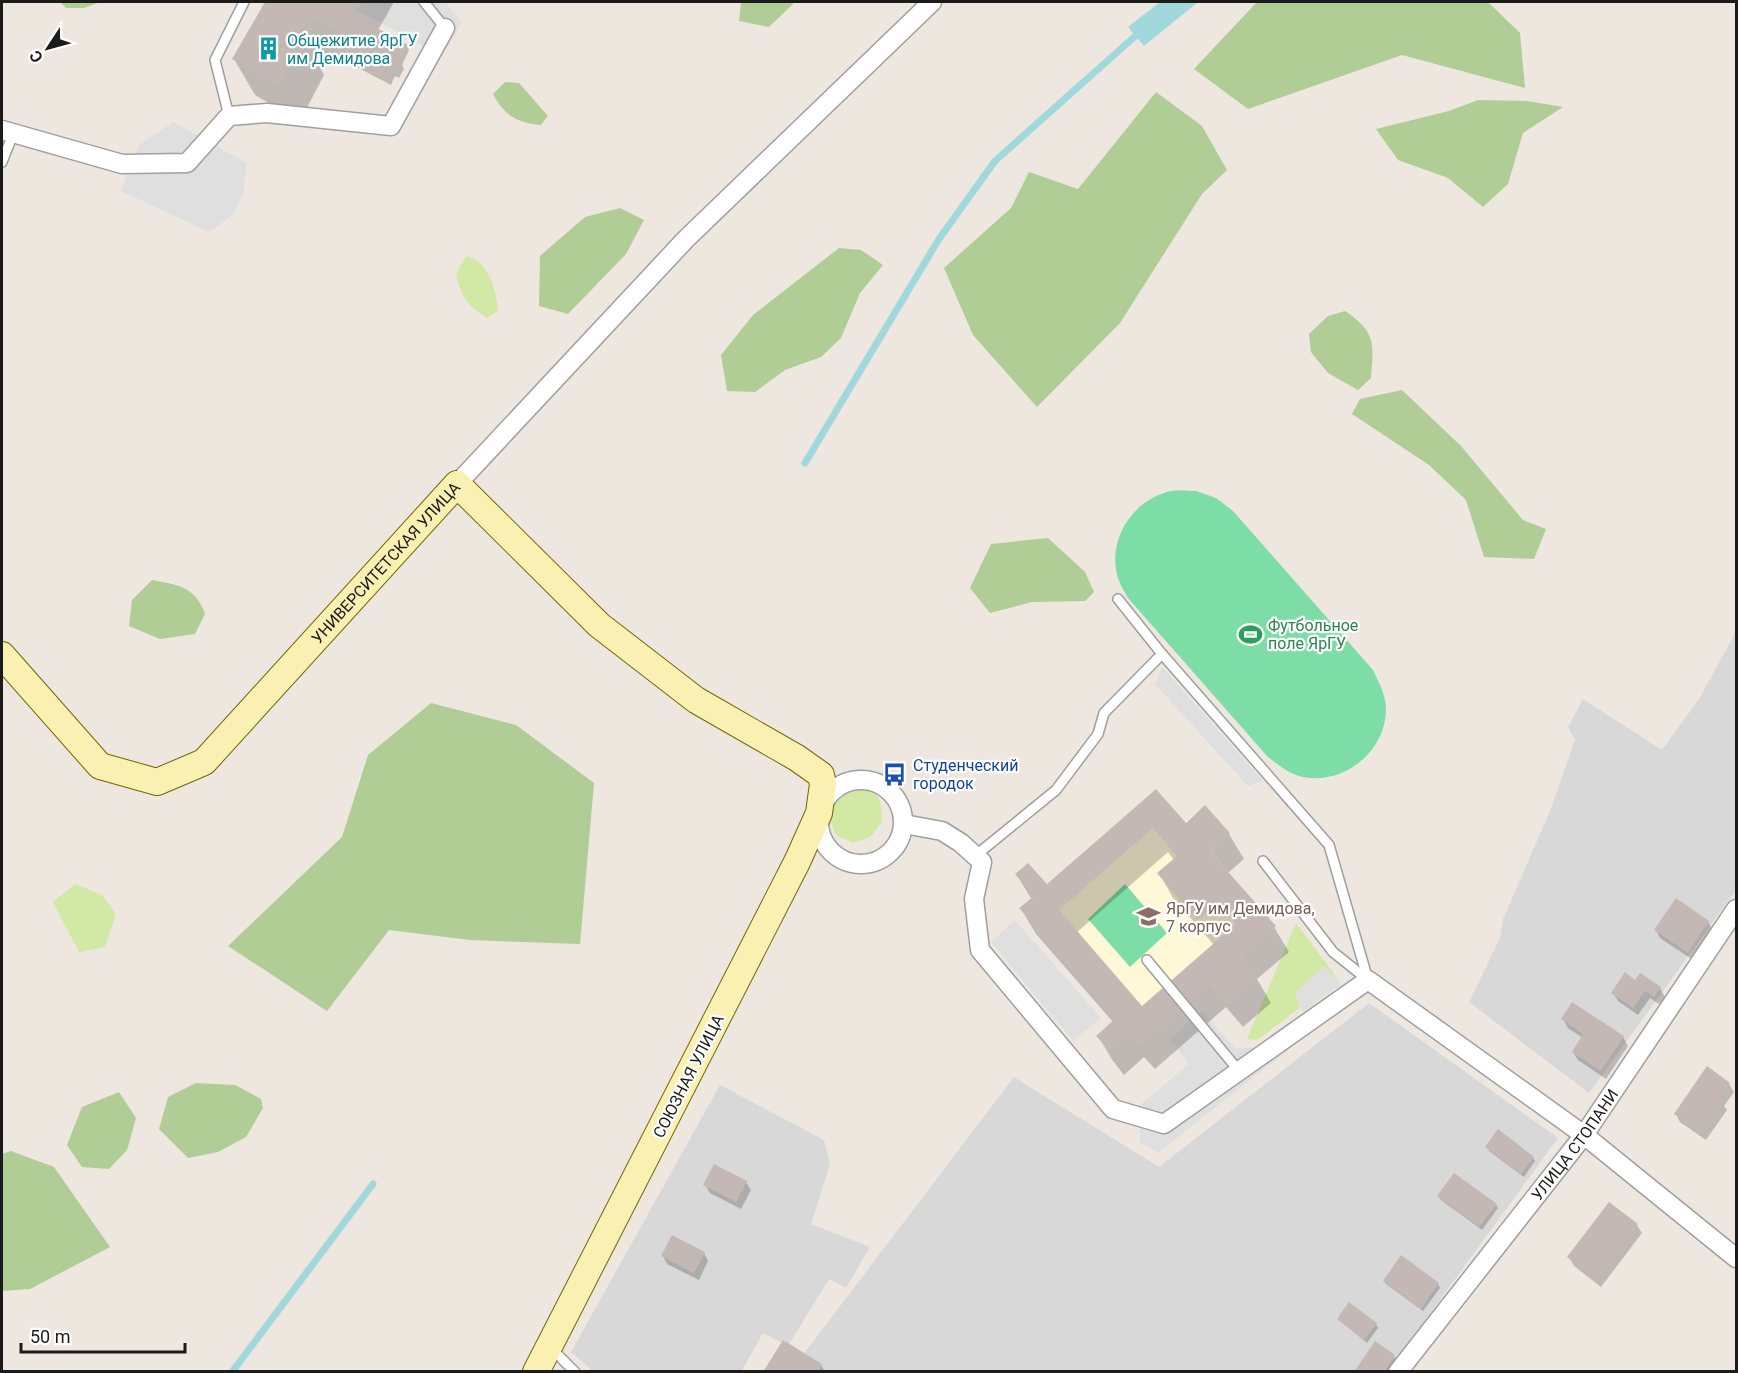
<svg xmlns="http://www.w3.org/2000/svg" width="1738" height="1373" font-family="Roboto,sans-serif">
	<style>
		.residential { fill: #d9d8d8 }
		.education { fill: #fff8d7 }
		.grass { fill: #d2e8a5 }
		.forest { fill: #afcd95 }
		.pitch { fill: #7ddda7 }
		.parking { fill: #dfdfdf }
		.water { fill: #a0d8db }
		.shadow { fill: #0003; fill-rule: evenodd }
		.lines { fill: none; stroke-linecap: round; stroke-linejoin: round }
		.stream { stroke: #a0d8db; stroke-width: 7 }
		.building { fill: #c4b8b4; fill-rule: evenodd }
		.lane-casing { stroke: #9f9f9f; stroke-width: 12 }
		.street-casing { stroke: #9f9f9f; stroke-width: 21 }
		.secondary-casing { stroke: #706805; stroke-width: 28 }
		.lane { stroke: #fff; stroke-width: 9 }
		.street { stroke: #fff; stroke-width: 18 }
		.secondary { stroke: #f9f0b2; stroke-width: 26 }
		.labels { text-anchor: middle; stroke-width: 4.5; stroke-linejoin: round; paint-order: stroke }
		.culture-label { font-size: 16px; fill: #0d838f; stroke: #fff; text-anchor: start }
		.street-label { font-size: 16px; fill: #1b1b1b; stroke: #fff }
		.leisure-label { font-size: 16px; fill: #27864d; stroke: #fff; text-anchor: start }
		.transit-label { font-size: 16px; fill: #164399; stroke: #fff; text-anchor: start }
		.education-label { font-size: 16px; fill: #785e54; stroke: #fff; text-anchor: start }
	</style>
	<rect width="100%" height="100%" fill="#ede7e0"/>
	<g class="residential">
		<path d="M1736 632V890L1589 1093 1469 1002 1500 938 1503 919 1550 811 1575 740 1568 727 1583 699 1662 750 1699 699Z"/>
		<path d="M1369 1003 1558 1138 1388 1371 790 1372 1014 1077 1159 1167Z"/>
		<path d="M720 1085 824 1140 830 1164 811 1224 870 1247 846 1288 829 1279 788 1346 763 1333 741 1372 593 1371 571 1352Z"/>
	</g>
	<path class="education" d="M1156 789 1185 822 1205 805 1230 833 1211 851 1276 926 1240 957 1257 977 1228 1002 1210 983 1139 1045 1129 1033 1109 1050 1096 1036 1116 1018 1019 908Z"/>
	<g class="grass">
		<path d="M466 256C489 261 496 290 498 311L487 318C467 305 461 297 456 274Z"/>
		<path d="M849 784C877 790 881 793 882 822L870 837 853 843 836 835 826 811 836 792Z"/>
		<path d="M75 884 102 895 116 914 105 947 79 952 53 902Z"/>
		<path d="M1296 923 1338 979 1257 1040 1247 1039Z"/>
	</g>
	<g class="forest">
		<path d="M60 2H100L84 8H66Z"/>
		<path d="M741 2H795L769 27 739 21Z"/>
		<path d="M1257 2H1488L1520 33 1525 88 1402 55 1248 109 1194 69Z"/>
		<path d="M505 82 519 83 548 116 541 125C517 123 504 115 493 94Z"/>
		<path d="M1156 92 1202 126 1227 170 1202 194 1120 323 1037 407 973 335 944 268 1011 208 1029 172 1078 189Z"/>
		<path d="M1478 100 1527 101 1563 107 1523 133 1508 184 1483 207 1448 178 1398 160 1376 129 1449 111Z"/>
		<path d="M620 208 644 220 626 254 568 314 539 306 540 256 585 217Z"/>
		<path d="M839 248 861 250 883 265 860 293 841 338 821 357 785 370 755 392 727 391 721 355 753 315Z"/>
		<path d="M1345 311C1376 332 1374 343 1371 378L1358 390 1328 373 1311 352 1309 334 1328 316Z"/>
		<path d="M1402 390 1461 446 1523 520 1546 529 1534 559 1484 557 1466 500 1429 465 1352 414 1360 399Z"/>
		<path d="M1048 538 1085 572 1094 592 1085 601 1032 602 990 613 970 588 991 544Z"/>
		<path d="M152 580C178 585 195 586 205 614L195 634 160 639 129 626 132 600Z"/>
		<path d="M431 703 516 725 594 783 580 944 470 940 389 930 327 1011 228 946 342 837 368 755Z"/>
		<path d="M196 1083 235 1085 261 1099 263 1108 246 1137 218 1152 188 1158 159 1129 168 1097Z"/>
		<path d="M119 1092 136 1118 127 1150 109 1169 82 1167 67 1145 82 1107Z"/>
		<path d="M11 1151 54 1167 110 1247 30 1289 2 1291V1154Z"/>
	</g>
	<g class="pitch">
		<path d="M1196 491 1216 498 1233 511 1373 670C1379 683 1386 695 1386 710 1385 752 1344 785 1303 777 1289 774 1278 765 1267 756L1128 598C1125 592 1120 585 1118 578 1107 542 1130 504 1164 493 1173 489 1187 491 1196 491Z"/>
		<path d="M1125 884 1167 933 1130 967 1088 919Z"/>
	</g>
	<g class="parking">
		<path d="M362 2H445L462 23 442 56 357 10Z"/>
		<path d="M173 122 247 163 243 193 234 214 209 232 121 191 139 145Z"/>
		<path d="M1162 667 1263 781 1248 786 1155 684Z"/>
		<path d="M1015 920 1101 1018 1073 1041 991 942Z"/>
		<path d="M1325 966 1341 984 1303 1012 1294 993Z"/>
		<path d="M1202 1011 1235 1048 1292 1047 1158 1153 1140 1142V1105L1189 1064 1170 1039Z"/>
	</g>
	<path class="water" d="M1160 2H1198L1144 46 1128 27Z"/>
	<g class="shadow">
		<path d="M267 2H394L378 30 407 46 409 50 402 65 404 69 399 78 395 76 391 85 332 54 330 51 321 69 324 75 300 121 255 95 234 59Z"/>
		<path d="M1155 791 1185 825 1205 807 1229 834 1244 859 1228 873 1274 927 1289 952 1257 979 1271 1003 1243 1027 1226 1007 1155 1069 1144 1057 1124 1075 1113 1061 1098 1036 1113 1022 1036 934 1021 909 1032 900 1017 875 1047 886ZM1168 852 1174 860 1159 873 1173 898 1214 945 1142 1008 1076 933Z"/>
		<path d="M1708 922 1713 930 1693 960 1660 938 1656 930Z"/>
		<path d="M1636 982 1660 988 1665 997 1659 1004 1650 998 1638 1015 1618 1001 1613 993Z"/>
		<path d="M1573 1004 1623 1037 1628 1046 1606 1079 1578 1060 1573 1052 1583 1038 1568 1028 1563 1019Z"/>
		<path d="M1729 1084 1734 1092 1724 1106 1727 1110 1706 1140 1680 1122 1676 1114Z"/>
		<path d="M1487 1147 1533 1158 1535 1161 1524 1177 1489 1151Z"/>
		<path d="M746 1182 751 1190 741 1209 710 1193 705 1185Z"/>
		<path d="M1439 1197 1496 1205 1498 1208 1482 1230 1441 1200Z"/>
		<path d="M1637 1225 1642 1233 1601 1287 1574 1266 1569 1257Z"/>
		<path d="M704 1253 708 1261 699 1280 667 1264 663 1256Z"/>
		<path d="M1384 1281 1438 1284 1440 1288 1423 1311 1386 1284Z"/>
		<path d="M1338 1319 1376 1324 1378 1328 1367 1343Z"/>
		<path d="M1394 1356 1398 1365 1394 1372H1355Z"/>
		<path d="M821 1365 825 1372H765Z"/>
	</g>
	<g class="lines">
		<g class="stream">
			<path d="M805 463 939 239 995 161 1142 30"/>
			<path d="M232 1372 373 1184"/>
		</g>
	</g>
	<g class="building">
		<path d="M265 2H355L349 13 408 45 399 63 403 65 397 75 393 73 389 82 328 51 338 32 317 19 316 21 309 17 300 35 305 38 279 86 232 59Z"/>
		<path d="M1156 789 1186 823 1205 805 1230 833 1210 851 1276 926 1240 957 1257 977 1228 1002 1211 983 1139 1045 1129 1033 1109 1050 1096 1036 1116 1018 1019 908 1034 896 1015 874 1028 863 1047 884ZM1153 828 1177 856 1157 873 1197 920 1218 902 1236 924 1142 1006 1059 910Z"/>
		<path d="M1676 898 1709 921 1688 953 1654 930Z"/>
		<path d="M1625 972 1635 980 1640 973 1661 987 1654 997 1645 991 1633 1008 1611 993Z"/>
		<path d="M1572 1002 1624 1036 1601 1071 1572 1052 1583 1034 1561 1019Z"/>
		<path d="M1707 1066 1730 1083 1719 1098 1723 1101 1701 1133 1674 1114Z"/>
		<path d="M1498 1129 1534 1157 1521 1174 1485 1147Z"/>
		<path d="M714 1164 747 1181 736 1202 703 1185Z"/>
		<path d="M1454 1173 1497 1204 1479 1227 1437 1196Z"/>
		<path d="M1609 1202 1638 1224 1596 1279 1567 1257Z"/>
		<path d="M672 1235 705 1252 694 1273 661 1256Z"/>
		<path d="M1401 1255 1439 1283 1421 1309 1383 1281Z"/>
		<path d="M1349 1302 1377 1323 1364 1340 1337 1319Z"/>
		<path d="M783 1340 822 1364 818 1372H763Z"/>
		<path d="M1375 1341 1395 1355 1384 1372H1354Z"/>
	</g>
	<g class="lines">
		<defs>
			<g id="lane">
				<path d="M424 2 445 28"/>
				<path d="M229 116 215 60 244 2"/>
				<path d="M2 162 13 134"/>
				<path d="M1118 599 1162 654 1329 845 1368 980"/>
				<path d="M975 856 1056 790 1098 734 1104 713 1162 654"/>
				<path d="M1263 861 1333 952 1368 980"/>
				<path d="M1147 960 1239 1071"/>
				<path d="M551 1348 575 1372"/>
			</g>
			<g id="street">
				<path d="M2 130 122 164 187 163 229 116 267 113 391 126 445 28"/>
				<path d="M457 484 686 239 932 2"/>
				<circle cx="861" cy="822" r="42"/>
				<path d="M904 824 942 831 961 843 982 862 974 899 980 950 1113 1109 1164 1124 1368 980 1584 1135 1736 1258"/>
				<path id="s1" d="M1398 1372 1584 1135 1736 909"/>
			</g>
			<g id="secondary">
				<path id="s2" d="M2 655 100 766 157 782 204 762 457 484 599 625 696 700 797 758 821 775 823 784 819 813 797 862 536 1372"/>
			</g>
		</defs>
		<use href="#lane" class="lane-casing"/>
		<use href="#street" class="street-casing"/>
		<use href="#secondary" class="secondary-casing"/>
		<use href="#lane" class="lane"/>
		<use href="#street" class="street"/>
		<use href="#secondary" class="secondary"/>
	</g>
	<defs>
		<symbol id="building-bare" viewBox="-9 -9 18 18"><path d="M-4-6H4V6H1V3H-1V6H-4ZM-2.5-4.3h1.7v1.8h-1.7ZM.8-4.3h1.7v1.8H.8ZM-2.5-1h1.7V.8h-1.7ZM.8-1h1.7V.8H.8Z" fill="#0f9aa8" stroke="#fff" stroke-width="2.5" paint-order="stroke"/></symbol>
		<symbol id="stadium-bare" viewBox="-9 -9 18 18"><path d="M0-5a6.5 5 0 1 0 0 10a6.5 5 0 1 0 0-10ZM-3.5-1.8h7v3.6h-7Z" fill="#2e9e5b" stroke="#fff" stroke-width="2.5" paint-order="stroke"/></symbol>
		<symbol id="bus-bare" viewBox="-9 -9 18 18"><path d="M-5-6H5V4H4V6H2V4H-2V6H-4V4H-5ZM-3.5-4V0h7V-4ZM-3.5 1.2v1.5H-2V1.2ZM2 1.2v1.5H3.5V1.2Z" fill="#1a4fb4" stroke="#fff" stroke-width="2.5" paint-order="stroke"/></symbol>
		<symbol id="university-bare" viewBox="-9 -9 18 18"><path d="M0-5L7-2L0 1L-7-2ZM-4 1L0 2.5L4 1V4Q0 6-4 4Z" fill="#8d6e63" stroke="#fff" stroke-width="2.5" paint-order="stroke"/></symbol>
	</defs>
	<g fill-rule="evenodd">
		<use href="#building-bare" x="252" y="32" width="33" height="33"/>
		<use href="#stadium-bare" x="1234" y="618" width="33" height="33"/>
		<use href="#bus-bare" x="878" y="758" width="33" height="33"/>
		<use href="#university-bare" x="1132" y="900" width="33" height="33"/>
	</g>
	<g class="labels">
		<g class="culture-label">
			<text x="287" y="46">Общежитие ЯрГУ<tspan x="287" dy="18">им Демидова</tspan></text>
		</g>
		<g class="street-label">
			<text dy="6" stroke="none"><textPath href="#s2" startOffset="528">УНИВЕРСИТЕТСКАЯ УЛИЦА</textPath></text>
			<text transform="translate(688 1076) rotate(-63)" y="6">СОЮЗНАЯ УЛИЦА</text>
			<text dy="6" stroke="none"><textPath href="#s1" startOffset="288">УЛИЦА СТОПАНИ</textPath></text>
		</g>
		<g class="leisure-label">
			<text x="1268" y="631">Футбольное<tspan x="1268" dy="18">поле ЯрГУ</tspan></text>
		</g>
		<g class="transit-label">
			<text x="913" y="771">Студенческий<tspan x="913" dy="18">городок</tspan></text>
		</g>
		<g class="education-label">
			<text x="1166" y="914">ЯрГУ им Демидова,<tspan x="1166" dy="18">7 корпус</tspan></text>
		</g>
	</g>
	<rect width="1738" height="1373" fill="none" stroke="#1b1b1b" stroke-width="6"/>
	<g transform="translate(48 48) rotate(234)" stroke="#ffffff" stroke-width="4.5" paint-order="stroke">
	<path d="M0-4.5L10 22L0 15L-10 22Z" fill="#1b1b1b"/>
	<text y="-9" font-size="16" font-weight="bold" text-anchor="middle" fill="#1b1b1b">С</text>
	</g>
	<path d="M21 1343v9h164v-9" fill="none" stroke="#1b1b1b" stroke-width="3"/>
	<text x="30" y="1343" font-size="18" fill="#1b1b1b" stroke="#ffffff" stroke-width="4.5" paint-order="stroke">50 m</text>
</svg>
